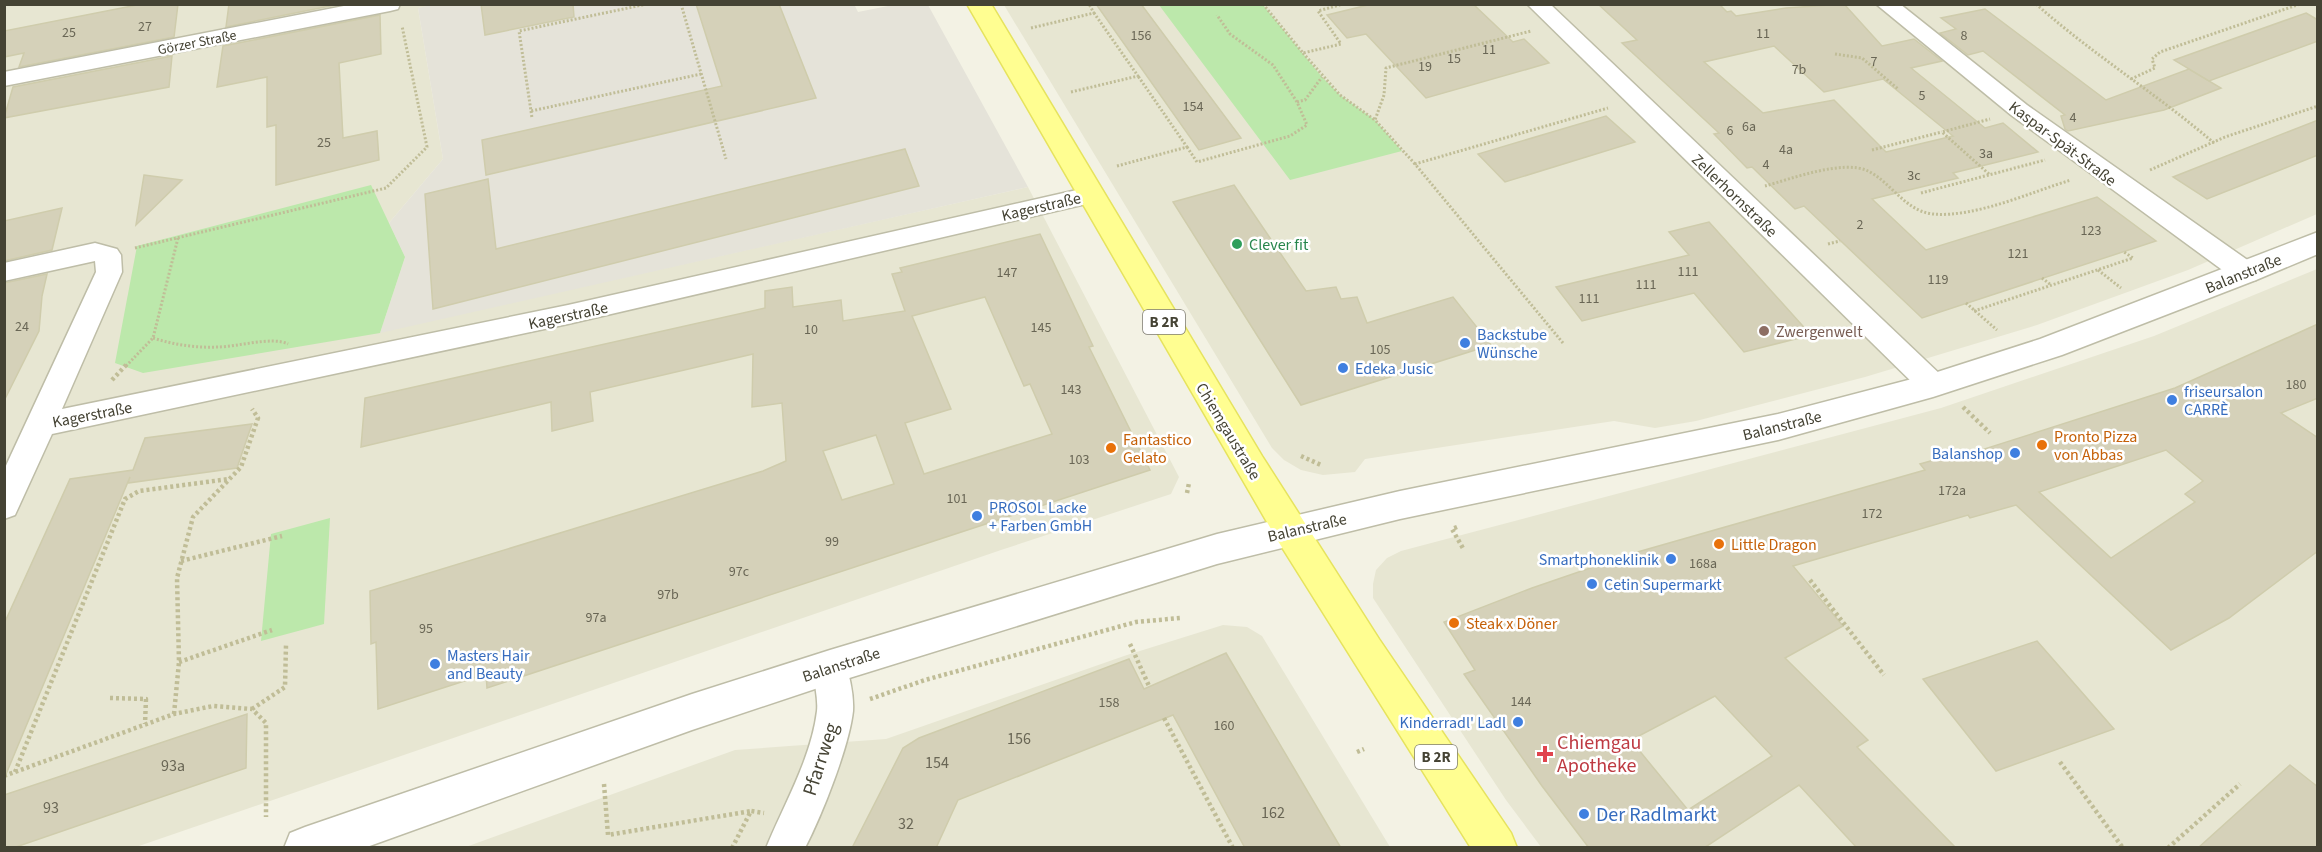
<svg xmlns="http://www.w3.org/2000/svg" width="2322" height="852" font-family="'Source Sans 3',sans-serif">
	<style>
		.residential { fill: #e7e6d2 }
		.industrial { fill: #e5e3d9 }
		.green { fill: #bce8ab }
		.building { fill: #d5d1b9; stroke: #cfccac; stroke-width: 1.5; fill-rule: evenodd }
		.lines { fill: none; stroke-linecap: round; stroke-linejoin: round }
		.minor-casing { stroke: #bebda7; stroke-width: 3 }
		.tertiary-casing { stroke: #bebda7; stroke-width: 3 }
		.primary-casing { stroke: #e6e35e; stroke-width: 3 }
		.path-far1 { stroke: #c0bd97; stroke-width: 3; stroke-dasharray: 2 2; stroke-linecap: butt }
		.path { stroke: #c0bd97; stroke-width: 4.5; stroke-dasharray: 3 3; stroke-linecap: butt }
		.minor { fill: #fff; fill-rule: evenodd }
		.tertiary { fill: #fff; fill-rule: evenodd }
		.primary { fill: #fffe91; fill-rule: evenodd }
		.leisure-dot { fill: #2e9e5b; stroke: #fff; stroke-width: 2 }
		.education-dot { fill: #8d6e63; stroke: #fff; stroke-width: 2 }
		.shop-dot { fill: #3f7fe0; stroke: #fff; stroke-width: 2 }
		.food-dot { fill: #e8710a; stroke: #fff; stroke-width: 2 }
		.health-dot { fill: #e0444e; stroke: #fff; stroke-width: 2 }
		.labels { text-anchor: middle; stroke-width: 5; stroke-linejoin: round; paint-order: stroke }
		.number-label { font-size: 14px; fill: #696655 }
		.far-street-label { font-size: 14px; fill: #454334; stroke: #fff }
		.shield { fill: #fff; stroke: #7d7b71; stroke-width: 1.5 }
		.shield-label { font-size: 15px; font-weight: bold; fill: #454334 }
		.street-label { font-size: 16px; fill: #454334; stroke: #fff }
		.leisure-label { font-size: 16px; fill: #27864d; stroke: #fff; text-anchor: start }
		.education-label { font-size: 16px; fill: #785e54; stroke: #fff; text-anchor: start }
		.shop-label { font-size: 16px; fill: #366cbe; stroke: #fff; text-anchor: start }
		.food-label { font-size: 16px; fill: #c56008; stroke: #fff; text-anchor: start }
		.near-number-label { font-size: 16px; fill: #696655 }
		.near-health-label { font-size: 20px; fill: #be3a42; stroke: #fff; text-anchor: start }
		.near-street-label { font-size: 20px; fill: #454334; stroke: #fff }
		.near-shop-label { font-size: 20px; fill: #366cbe; stroke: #fff; text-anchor: start }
	</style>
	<rect width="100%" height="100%" fill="#f3f2e4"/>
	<g class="residential">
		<path d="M5 5H435L418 8 443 159 389 223 405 257 380 332 1028 187 1179 477 1171 494 1001 550 136 847 5 848Z"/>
		<path d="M1004 5H2317V214L2188 270 2037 325 1865 377 1696 421 1655 428 1614 421 1574 427 1365 459 1355 472 1323 475 1301 470 1284 460 1272 448Z"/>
		<path d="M2317 269V847H1541L1506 800 1373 598V584L1376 570 1387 558 1401 551 1941 408 2154 336Z"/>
		<path d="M1223 625 1247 627 1262 636 1390 847 463 848 735 750 886 739 1127 655Z"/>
	</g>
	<path class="industrial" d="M435 4H854L858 12 893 5H928L1028 187 380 333 405 257 389 223 443 159 418 8Z"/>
	<g class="green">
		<path d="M1159 5H1263L1322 77 1340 95 1375 120 1402 151 1290 180Z"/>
		<path d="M371 185 405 257 380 333 143 373 115 363 137 246Z"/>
		<path d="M330 518 324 624 261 641 271 534Z"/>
	</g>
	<g class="building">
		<path d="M142 4H178L174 37 19 67 24 53 4 57V31Z"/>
		<path d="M229 4H340L226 27Z"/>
		<path d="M481 4H573L574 17 485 35Z"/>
		<path d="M696 4H779L816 98 486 175 482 140 722 86Z"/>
		<path d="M1096 4H1141L1241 138 1199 150Z"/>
		<path d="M1372 4H1473L1513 42 1524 39 1549 63 1426 98 1366 34 1347 38 1327 15Z"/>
		<path d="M1598 4H1719L1727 12 1731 11 1736 16 1786 8 1844 4 1882 46 1914 39 1942 61 1911 68 1985 128 2003 123 2038 152 1953 173 1958 178 1872 199 1926 250 2097 197 2156 241 1922 318 1804 206 1795 209 1752 167 1747 168 1714 134 1719 133 1622 43 1637 40ZM1774 46 1824 92 1883 79 1953 136 1886 152 1834 100 1763 113 1704 62Z"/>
		<path d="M1985 9 2106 100 2189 69 2221 88 2164 110 2068 131 2065 129 2061 116 2065 115 1983 51 1968 55 1940 33 1956 29 1941 18Z"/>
		<path d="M2306 13 2318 20V41L2209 81 2174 60Z"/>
		<path d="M380 15 381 54 339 63 343 138 377 131 379 160 276 185V125L267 127V77L217 87 223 46Z"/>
		<path d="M172 56 169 87 4 118 13 87Z"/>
		<path d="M1606 116 1635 142 1505 182 1478 154Z"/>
		<path d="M2318 120V155L2207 199 2173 177Z"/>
		<path d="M905 149 919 186 433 309 425 194 488 179 496 249Z"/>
		<path d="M144 175 182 180 136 225Z"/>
		<path d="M1234 185 1306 291 1336 287 1341 299 1357 297 1367 323 1453 297 1491 345 1301 405 1173 202Z"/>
		<path d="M62 208 52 250 4 261V221Z"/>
		<path d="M1709 222 1811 335 1744 352 1694 293 1582 321 1556 287 1689 255 1669 232Z"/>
		<path d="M1040 234 1093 346 1089 347 1150 470 487 688 486 674 378 709 376 642 371 644 370 591 763 471 786 461 782 403 752 407 753 354 590 392 593 421 552 431 551 402 361 447 365 398 765 308V291L792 287 793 307 841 300 843 321 905 311 892 274 902 272 900 268ZM985 297 1024 386 1030 384 1052 434 924 474 905 423 951 409 912 316ZM876 435 894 484 842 500 823 451Z"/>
		<path d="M47 274 42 296 39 331 4 401V283Z"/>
		<path d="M2318 324V398L2281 413 2318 438V551L2229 618 2171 650 2016 505 1970 518 1968 515 1793 566 1843 626 1785 658 1868 740 1857 747 1956 848H1857L1799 785 1704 848H1589L1542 786 1464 674 1475 670 1444 622 1532 588 1634 553 1925 470 1920 464 1966 451 1969 454 2175 388ZM2166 450 2203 481 2185 494 2195 502 2111 558 2039 492ZM1715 696 1772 756 1688 810 1629 738H1635Z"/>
		<path d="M252 424 237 468 128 483 130 477 4 779V624L70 479 133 470 145 438Z"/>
		<path d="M2037 641 2114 729 1996 771 1923 679Z"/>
		<path d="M1226 653 1341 848H1245L1173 715 958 800 936 848H852L903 748 919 738 1129 659 1144 689Z"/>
		<path d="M247 714 246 768 13 848H4V795Z"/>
		<path d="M2290 765 2318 787V848H2198Z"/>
	</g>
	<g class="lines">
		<defs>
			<g id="minor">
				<path d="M354 4H400L398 9 390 11 4 86V72Z"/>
				<path d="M1527 4H1550L1943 377 1948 385 1943 393 1933 396 1923 393Z"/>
				<path d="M1876 4H1900L2027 105 2256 266 2259 273 2256 280 2246 282 2236 280 2011 115Z"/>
				<path d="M1090 187 1099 189 1103 195 1099 201 568 324 52 434 15 515 4 519V470L96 272 95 261 4 281V263L95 243 117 249 121 255 122 272 62 409 568 305Z"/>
				<path d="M830 652 842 656C849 671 854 694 853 711 849 747 822 815 805 848H766C784 804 811 759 817 711 819 692 809 675 818 656Z"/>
			</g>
			<path id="tertiary" d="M2318 232V254L2256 280 2062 355 1933 397 1778 440 1400 519 1217 564 830 684 692 730 364 848H284L290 833 305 827 692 694 830 650 1217 534 1400 491 1778 414 1931 374 2040 339Z"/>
			<path id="primary" d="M967 4H991L1262 456 1379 639 1511 833 1517 848H1471L1278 541Z"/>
		</defs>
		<use href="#minor" class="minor-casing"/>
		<use href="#tertiary" class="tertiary-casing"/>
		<use href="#primary" class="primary-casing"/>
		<g class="path-far1">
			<path d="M647 4 519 31 531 111 701 74"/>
			<path d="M681 4 726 159"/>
			<path d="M1263 4 1303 53 1341 44 1318 11 1343 4"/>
			<path d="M2036 4C2092 54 2157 94 2214 143"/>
			<path d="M1031 28 1094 13 1089 4"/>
			<path d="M1303 53 1340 95 1375 120"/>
			<path d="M1835 54 1862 58 1898 89"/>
			<path d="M2131 79 2155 68 2152 59 2160 52 2300 4"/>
			<path d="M1071 92 1138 76 1094 13"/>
			<path d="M1297 102 1305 100 1322 77"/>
			<path d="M531 111 532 118"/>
			<path d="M1187 147 1197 162 1290 136 1307 125 1297 102 1273 65 1230 34 1217 15"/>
			<path d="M1872 150 1942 132"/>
			<path d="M1415 164 1375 120 1384 95 1386 68 1531 31"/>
			<path d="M1117 166 1187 147 1138 76"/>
			<path d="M2150 170 2225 137 2318 106"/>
			<path d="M1989 174 1942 132 1990 119"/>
			<path d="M1765 186C1791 179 1843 159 1868 171 1892 183 1905 211 1933 214 1975 218 2031 192 2071 180"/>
			<path d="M1921 193 2045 160"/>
			<path d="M1828 244 1840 241"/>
			<path d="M135 248 386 188 427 147 402 26"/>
			<path d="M2098 270 2121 288"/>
			<path d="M2042 278 2051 285"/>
			<path d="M1966 303 1997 330"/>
			<path d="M1974 311 2133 258 2124 252"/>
			<path d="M153 338C175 345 196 348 218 347 237 347 272 336 288 344"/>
			<path d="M1563 343 1415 164 1608 108"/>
			<path d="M126 366 153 338 178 238"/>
		</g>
		<g class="path">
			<path d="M112 380 127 364"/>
			<path d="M1963 407 1990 433"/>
			<path d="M1301 456 1321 465"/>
			<path d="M1187 493 1189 483"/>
			<path d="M1457 527 1452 529 1464 550"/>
			<path d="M181 561 282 536"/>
			<path d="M1810 580 1884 675"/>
			<path d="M1130 644 1149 686"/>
			<path d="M179 662 272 630"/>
			<path d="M110 698 146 699 145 724"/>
			<path d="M870 699 925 680 1136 622 1180 618"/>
			<path d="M252 709 285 687 286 645"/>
			<path d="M174 714 179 662 177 578 193 517 241 467 258 418 252 409"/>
			<path d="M1164 718 1233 848"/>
			<path d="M1357 752 1364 749"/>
			<path d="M2060 762 2123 848"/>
			<path d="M15 772 125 499 139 491 229 479"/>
			<path d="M4 776 174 714 213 706 252 709 266 723V817"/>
			<path d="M604 784 608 835 751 811"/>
			<path d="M732 848 751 811 764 813"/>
			<path d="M2168 848 2240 784"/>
		</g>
		<use href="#minor" class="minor"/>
		<use href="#tertiary" class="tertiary"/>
		<use href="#primary" class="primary"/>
	</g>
	<circle class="leisure-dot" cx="1237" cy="244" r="6"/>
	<circle class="education-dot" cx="1764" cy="331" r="6"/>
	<g class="shop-dot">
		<circle cx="1465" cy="343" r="6"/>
		<circle cx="1343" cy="368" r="6"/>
		<circle cx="2172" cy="400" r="6"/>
		<circle cx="2015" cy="453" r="6"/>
		<circle cx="977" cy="516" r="6"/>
		<circle cx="1671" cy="559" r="6"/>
		<circle cx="1592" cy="584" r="6"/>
		<circle cx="435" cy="664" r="6"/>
		<circle cx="1518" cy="722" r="6"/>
		<circle cx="1584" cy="814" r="6"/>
	</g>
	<g class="food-dot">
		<circle cx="2042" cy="445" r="6"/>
		<circle cx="1111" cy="448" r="6"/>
		<circle cx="1719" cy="544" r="6"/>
		<circle cx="1454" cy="623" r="6"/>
	</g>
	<path class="health-dot" d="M1542 745h6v6h6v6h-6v6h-6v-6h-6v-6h6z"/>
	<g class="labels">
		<g class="number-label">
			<text x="145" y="31">27</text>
			<text x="69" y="37">25</text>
			<text x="1763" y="38">11</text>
			<text x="1141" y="40">156</text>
			<text x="1964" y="40">8</text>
			<text x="1489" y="54">11</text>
			<text x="1454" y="63">15</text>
			<text x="1874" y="66">7</text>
			<text x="1425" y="71">19</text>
			<text x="1799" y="74">7b</text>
			<text x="1922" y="100">5</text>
			<text x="1193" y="111">154</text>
			<text x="2073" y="122">4</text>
			<text x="1749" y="131">6a</text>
			<text x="1730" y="135">6</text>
			<text x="324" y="147">25</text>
			<text x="1786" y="154">4a</text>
			<text x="1986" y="158">3a</text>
			<text x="1766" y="169">4</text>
			<text x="1914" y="180">3c</text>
			<text x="1860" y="229">2</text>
			<text x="2091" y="235">123</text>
			<text x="2018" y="258">121</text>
			<text x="1688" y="276">111</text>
			<text x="1007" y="277">147</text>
			<text x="1938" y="284">119</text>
			<text x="1646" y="289">111</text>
			<text x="1589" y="303">111</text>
			<text x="22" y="331">24</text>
			<text x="1041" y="332">145</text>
			<text x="811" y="334">10</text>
			<text x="1380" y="354">105</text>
			<text x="2296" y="389">180</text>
			<text x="1071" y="394">143</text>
			<text x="1079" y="464">103</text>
			<text x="1952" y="495">172a</text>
			<text x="957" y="503">101</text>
			<text x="1872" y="518">172</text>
			<text x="832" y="546">99</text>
			<text x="1703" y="568">168a</text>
			<text x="739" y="576">97c</text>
			<text x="668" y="599">97b</text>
			<text x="596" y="622">97a</text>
			<text x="426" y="633">95</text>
			<text x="1521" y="706">144</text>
			<text x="1109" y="707">158</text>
			<text x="1224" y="730">160</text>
		</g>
		<g class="far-street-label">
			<text transform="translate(197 42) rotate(-11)" y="5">Görzer Straße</text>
		</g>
		<g class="shield">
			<rect x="1143" y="310" width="42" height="24" rx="4.5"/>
			<rect x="1415" y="745" width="42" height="24" rx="4.5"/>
		</g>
		<g class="shield-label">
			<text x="1164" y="327">B 2R</text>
			<text x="1436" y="762">B 2R</text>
		</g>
		<g class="street-label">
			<text transform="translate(2063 143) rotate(37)" y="6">Kaspar-Spät-Straße</text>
			<text transform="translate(1735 195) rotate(44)" y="6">Zellerhornstraße</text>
			<text transform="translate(1041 206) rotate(-13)" y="6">Kagerstraße</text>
			<text transform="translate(2243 273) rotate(-22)" y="6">Balanstraße</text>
			<text transform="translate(568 315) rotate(-12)" y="6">Kagerstraße</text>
			<text transform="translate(92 414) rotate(-11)" y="6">Kagerstraße</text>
			<text transform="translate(1782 425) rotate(-14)" y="6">Balanstraße</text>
			<text transform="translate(1229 431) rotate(59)" y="6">Chiemgaustraße</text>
			<text transform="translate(1307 527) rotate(-13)" y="6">Balanstraße</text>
			<text transform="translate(841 664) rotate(-18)" y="6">Balanstraße</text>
		</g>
		<g class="leisure-label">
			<text x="1249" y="250">Clever fit</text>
		</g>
		<g class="education-label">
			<text x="1776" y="337">Zwergenwelt</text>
		</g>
		<g class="shop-label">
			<text x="1477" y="340">Backstube<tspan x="1477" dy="18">Wünsche</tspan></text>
			<text x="1355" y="374">Edeka Jusic</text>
			<text x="2184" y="397">friseursalon<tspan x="2184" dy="18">CARRÈ</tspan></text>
			<text x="2003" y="459" text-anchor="end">Balanshop</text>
			<text x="989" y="513">PROSOL Lacke<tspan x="989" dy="18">+ Farben GmbH</tspan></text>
			<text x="1659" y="565" text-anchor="end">Smartphoneklinik</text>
			<text x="1604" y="590">Cetin Supermarkt</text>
			<text x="447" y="661">Masters Hair<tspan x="447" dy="18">and Beauty</tspan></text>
			<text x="1506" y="728" text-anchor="end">Kinderradl' Ladl</text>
		</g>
		<g class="food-label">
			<text x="2054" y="442">Pronto Pizza<tspan x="2054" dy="18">von Abbas</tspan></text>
			<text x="1123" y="445">Fantastico<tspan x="1123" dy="18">Gelato</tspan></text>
			<text x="1731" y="550">Little Dragon</text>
			<text x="1466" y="629">Steak x Döner</text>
		</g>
		<g class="near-number-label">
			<text x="1019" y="744">156</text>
			<text x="937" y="768">154</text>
			<text x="173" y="771">93a</text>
			<text x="51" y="813">93</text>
			<text x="1273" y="818">162</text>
			<text x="906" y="829">32</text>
		</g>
		<g class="near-health-label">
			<text x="1557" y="749">Chiemgau<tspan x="1557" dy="23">Apotheke</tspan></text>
		</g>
		<g class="near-street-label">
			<text transform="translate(820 759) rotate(-72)" y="7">Pfarrweg</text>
		</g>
		<g class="near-shop-label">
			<text x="1596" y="821">Der Radlmarkt</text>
		</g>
	</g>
	<rect width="2322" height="852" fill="none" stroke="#454334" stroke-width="12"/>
</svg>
